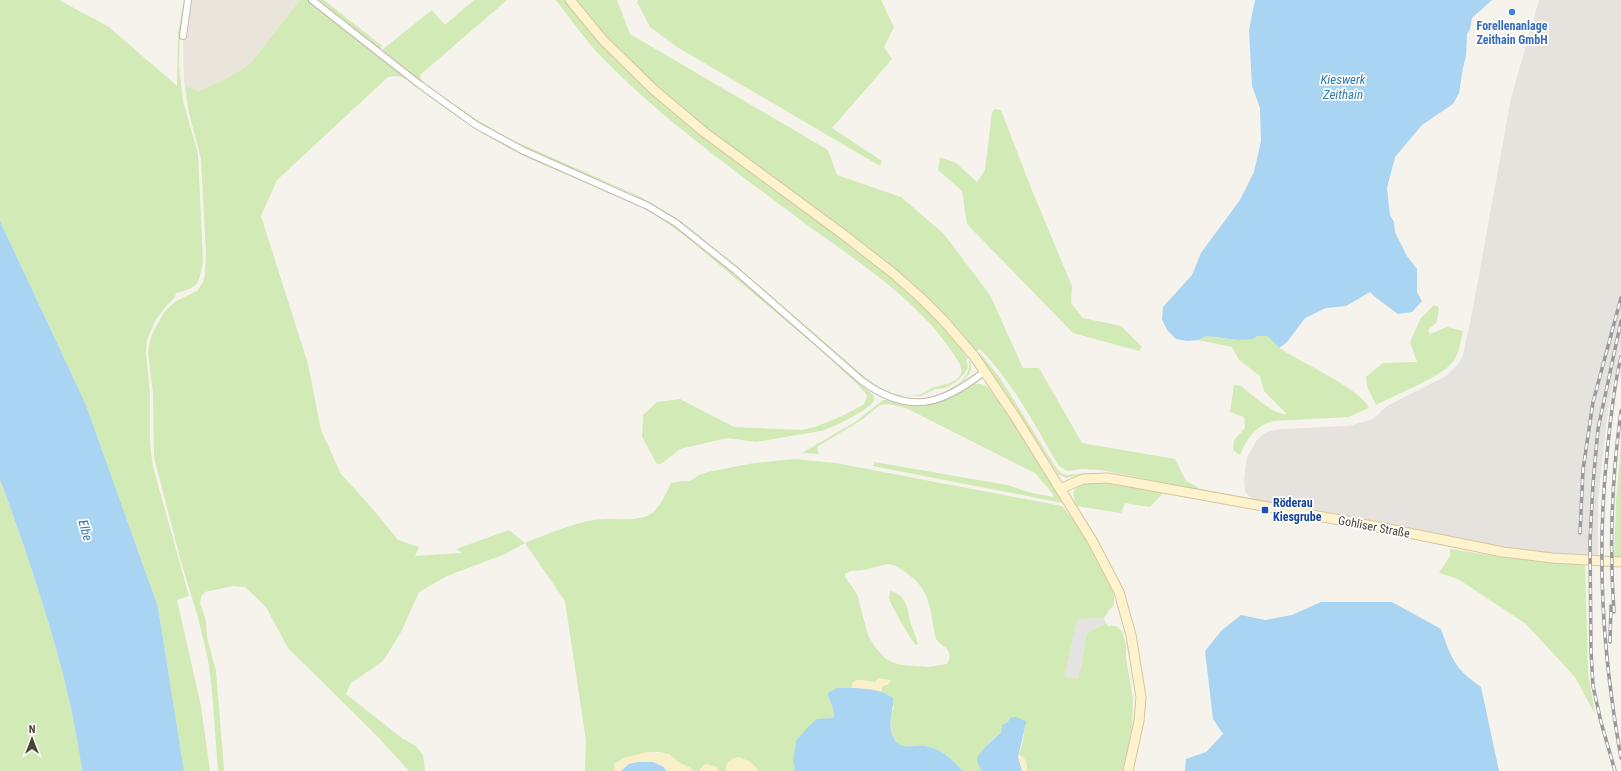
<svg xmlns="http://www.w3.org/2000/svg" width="1621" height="771" font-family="'Roboto Condensed',sans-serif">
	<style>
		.residential { fill: #eae5da }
		.industrial { fill: #e6e2dd }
		.green { fill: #d2eab5; fill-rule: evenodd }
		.sand { fill: #f9efc9 }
		.parking { fill: #e5e3e0 }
		.water { fill: #a9d4f2 }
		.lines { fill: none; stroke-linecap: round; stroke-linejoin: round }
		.street-casing { stroke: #c2bbae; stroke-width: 8 }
		.secondary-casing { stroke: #d6c79b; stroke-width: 11 }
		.street { stroke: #fff; stroke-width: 6 }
		.secondary { stroke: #fff3cd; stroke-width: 9 }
		.rail-casing { stroke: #9a9a9a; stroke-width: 3.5 }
		.rail { stroke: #fff; stroke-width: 2; stroke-dasharray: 6; stroke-linecap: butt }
		.shop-dot { fill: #3f7fe0; stroke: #fff; stroke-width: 1.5 }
		.transit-dot { fill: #1a4fb4; stroke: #fff; stroke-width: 1.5 }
		.labels { text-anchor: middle; stroke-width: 3.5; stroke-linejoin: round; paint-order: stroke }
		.shop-label { font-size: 12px; font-weight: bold; fill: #366cbe; stroke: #fff }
		.transit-label { font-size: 12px; font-weight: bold; fill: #164399; stroke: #fff; text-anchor: start }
		.street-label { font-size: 12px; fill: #4b4439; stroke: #fff }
		.water-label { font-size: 13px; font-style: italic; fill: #2e7ab2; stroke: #fff }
	</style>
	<rect width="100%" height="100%" fill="#f6f3ec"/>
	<path class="residential" d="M190 0H300L250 64 240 72 220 83 198 91 185 86 184 82 183 40Z"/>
	<path class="industrial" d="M1539 0H1621V349L1612 388 1606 425 1598 502V556L1561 555 1512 550 1422 531 1255 501 1245 492 1244 479 1247 457 1257 440 1262 435 1270 431 1283 429 1349 426 1373 419 1387 406 1446 376 1459 363 1463 355 1473 308 1511 98Z"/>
	<g class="green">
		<path d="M0 0H59L109 27 177 86 178 32 184 0H187L180 33 179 66 183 101 198 154 203 261C199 283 199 288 176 293L175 297 166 306 155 321 147 340 146 353 150 394V444L153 467 189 596 177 600 201 706 210 771H184L158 607 86 405 0 221Z"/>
		<path d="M300 0H307L418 87 475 127 522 153 646 208 674 225 733 272 874 396C874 399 875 399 873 402 867 411 832 428 821 431L756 442 727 438 680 449 661 464H657L642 437 643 415 657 402 680 399 734 427 801 430 815 427 840 417 863 405 866 400 867 395 857 384 818 348 690 240C676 229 661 218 645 209 605 188 561 174 520 154 479 133 442 107 406 79 399 76 395 75 388 77L277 180 261 216 308 364 321 430 341 474 371 507 398 540 419 547 415 556 462 553 456 549 509 530 525 543C548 534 570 524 594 520 613 517 632 523 649 515 658 511 667 492 671 483L682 481H690L699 475 708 472 754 463 795 459 836 463 1062 506C1076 521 1111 576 1114 596 1114 599 1114 602 1114 605L1109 610 1104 618 1077 619 1078 679 1087 633 1106 623 1108 626H1116L1122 631 1126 644V658L1133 699 1132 733 1122 771H1027C1027 763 1026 758 1019 755L1023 741 1026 721 1008 722 1002 725 1001 733C989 739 984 750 978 762L981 771H963C954 762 944 752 933 748 918 742 898 755 893 735 890 725 890 717 894 707L889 695 881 693 882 686 889 684 878 678 876 682C867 683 860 677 852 683V688H837L829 699C833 706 835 710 833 718L796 741 793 760 795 771H758V769L726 767V771H718L717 767 700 768V771H693C689 766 685 766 680 763 676 761 672 755 667 754 647 747 631 758 614 768L615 771H585L586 741 565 601 525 543 505 554 447 576 419 592 401 632 383 661 351 683 346 694 403 739 416 746 423 755 425 771H409L378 737 288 648 266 607 245 587 232 586 205 592 201 597 200 603 206 621 207 637 216 671 223 757 224 771H218L212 690 208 659 197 614 181 562 154 457 153 394 148 353 150 341 153 332 165 311 176 301 197 291 203 282 205 275 206 252 201 159 189 113 185 86 198 91C217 84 234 76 250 64ZM887 564C897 565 901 569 909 575 932 591 930 614 936 639 943 649 955 648 947 664L929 667 902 665 894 663 885 658 875 647 868 635 857 594 845 577V574L850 571 864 570Z"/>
		<path d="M317 0H324L382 46 380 50Z"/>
		<path d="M474 0H507L420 75 421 80 442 96 479 121 510 139 639 196 678 219 738 267 866 378C875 384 885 392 896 394 903 395 914 396 921 394 925 393 928 390 932 388 943 384 967 383 960 364 952 351 943 339 933 327 894 283 842 251 795 216 726 164 654 113 595 50 581 34 569 17 556 0H566L625 66 891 276 940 323 968 358 966 360 968 366 965 373 956 382 945 388 935 389 921 396 901 395 900 397 879 388 865 379C823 344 783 308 741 272 716 251 691 228 663 211 620 184 570 170 525 148 473 123 428 87 383 51V49L432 10 445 25Z"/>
		<path d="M573 0H617L630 34 828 150 837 175 901 197 944 234 990 295 1023 368H1039L1082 443 1175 459 1186 481 1196 486 1200 490 1101 470 1082 469 1067 471 1059 466C1035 426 1013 382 980 349L975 352 939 311 677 106 606 38Z"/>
		<path d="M638 0H881L894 27 884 47 892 59 832 128 882 161 880 166 677 47 650 27 637 2Z"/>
		<path d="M995 109 1001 110 1031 188 1072 286 1071 303 1083 318 1121 326 1142 347 1139 351 1073 333 967 224 962 191 938 170 940 157 956 163 977 182 985 170 992 112Z"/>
		<path d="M1434 305 1439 307 1437 322 1428 330 1430 334 1447 327 1463 331C1460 341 1460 354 1452 363 1439 378 1395 395 1376 405L1367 386 1366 377 1383 363 1417 362 1410 342 1421 318Z"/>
		<path d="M1206 336 1238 340 1257 336H1267C1271 341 1276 345 1281 349 1300 362 1361 389 1369 408L1348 417 1273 421C1256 426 1246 439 1240 455L1233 450 1234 440 1245 428 1244 417 1230 412 1234 385 1241 386C1251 394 1275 416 1287 414L1264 391 1260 376 1239 360 1232 347 1198 340Z"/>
		<path d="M980 353 1000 378 1057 469 1062 474 1067 475 1089 473 1109 475 1089 474 1066 478 1058 474 1005 392 978 355Z"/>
		<path d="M969 361H970C976 376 957 386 946 392V391C958 385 971 376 969 361Z"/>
		<path d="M975 384H982L989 388 1011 419 1063 503 873 466 874 462 1007 485 1032 493 1054 497 1053 494 1035 473 906 408 888 404 880 405 863 419 817 447 819 454 802 453 855 422 883 400C892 399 901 405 910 406 935 408 955 395 975 384Z"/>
		<path d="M1621 442V558H1614L1616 502Z"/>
		<path d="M0 480C14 516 26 552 38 589 57 648 74 709 82 771H0Z"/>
		<path d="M1108 482 1163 493 1150 507 1125 503 1121 513 1076 506 1073 493C1079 480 1096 483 1108 482Z"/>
		<path d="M1450 549 1508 558 1585 564 1588 672 1595 714 1575 677 1526 624 1458 579 1439 573 1450 556Z"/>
		<path d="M890 591C909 596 907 611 911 625 914 631 916 637 918 644L916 645C912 642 889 602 889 598 889 596 890 594 890 591Z"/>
	</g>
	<g class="sand">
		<path d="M878 678 891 680 889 684 882 686 881 693 852 688V683C860 676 867 683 876 682Z"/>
		<path d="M648 752 669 754 681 764 690 767 693 771H666L664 767 653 762 626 766 621 771H615L614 764 623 758Z"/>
		<path d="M1019 755C1026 758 1027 763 1027 771H1022Z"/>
		<path d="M739 757C747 760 755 763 758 771H726C725 762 731 758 739 757Z"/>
		<path d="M707 764 717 767 718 771H700L703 765Z"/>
	</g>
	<path class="parking" d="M1104 618 1106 623 1087 633 1078 679 1064 677 1077 619Z"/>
	<g class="water">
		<path d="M1255 0H1492L1472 18 1470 29 1467 34 1466 56 1463 68 1459 93 1453 104 1422 125 1395 157 1387 188 1390 215 1394 222 1395 232 1407 256 1417 269V292L1422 301 1412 312 1398 314 1375 297 1370 292 1346 306 1326 308 1305 318 1287 342 1279 348 1267 336H1257L1253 339 1238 340 1206 336 1198 340 1187 341 1176 339 1168 331 1162 320 1163 307 1192 275 1201 253 1240 200 1254 172 1261 141 1260 108 1252 86 1249 30Z"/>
		<path d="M0 221 86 405 158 607 184 771H82C74 709 57 648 38 589 26 552 14 516 0 480Z"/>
		<path d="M1321 602H1392L1441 629C1451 658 1455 669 1481 687L1499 771H1185L1186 759 1206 752 1223 734 1213 719 1205 651 1222 630 1241 615 1265 620 1292 615Z"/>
		<path d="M837 688C854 688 879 687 893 698 894 709 889 718 891 729 897 758 915 740 933 748 945 752 954 762 963 771H795L793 760 796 741 808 727 817 719 833 718C836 708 829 703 828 693Z"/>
		<path d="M1015 717 1026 721V723L1018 757 1022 771H981C980 767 977 763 977 759 978 753 996 736 1001 733L1002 725 1008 722 1010 718Z"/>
		<path d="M638 762H653L664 767 666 771H621L629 764Z"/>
	</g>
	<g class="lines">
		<defs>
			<g id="street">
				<path d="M312 0 419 84 476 125 524 151 648 206 676 223 735 270 862 381C909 415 941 406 985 371"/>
				<path d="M183 36 188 0"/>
			</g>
			<g id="secondary">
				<path d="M570 0 603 40 653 89 704 132 844 235 894 274 921 298 944 321 974 356 1016 418 1093 542 1119 592 1131 635 1141 697 1139 721 1128 771"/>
				<path d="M1060 489 1083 479 1108 478 1384 528 1503 552 1552 558 1621 562"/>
			</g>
		</defs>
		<use href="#street" class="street-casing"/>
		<use href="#secondary" class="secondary-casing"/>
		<use href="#street" class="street"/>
		<use href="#secondary" class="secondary"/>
		<defs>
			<g id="rail">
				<path d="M1621 357C1614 385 1611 415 1608 444 1596 552 1602 651 1621 758"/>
				<path d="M1580 533 1583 470 1593 402 1621 298"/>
				<path d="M1614 612C1609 545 1612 478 1621 411"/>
				<path d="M1610 642 1611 606"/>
				<path d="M1615 771 1601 722 1593 686 1591 651 1590 541 1593 484 1598 429 1621 321"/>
			</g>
		</defs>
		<use href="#rail" class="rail-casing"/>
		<use href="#rail" class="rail"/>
	</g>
	<circle class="shop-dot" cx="1512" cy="12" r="4"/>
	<rect class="transit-dot" x="1261" y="506" width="8" height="8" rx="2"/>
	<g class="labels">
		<g class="shop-label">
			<text x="1512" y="30">Forellenanlage<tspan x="1512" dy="14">Zeithain GmbH</tspan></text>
		</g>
		<g class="transit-label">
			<text x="1273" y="507">Röderau<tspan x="1273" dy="14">Kiesgrube</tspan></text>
		</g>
		<g class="street-label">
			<text transform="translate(1374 527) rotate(11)" y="4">Gohliser Straße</text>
		</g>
		<g class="water-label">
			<text x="1343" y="84">Kieswerk<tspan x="1343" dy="15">Zeithain</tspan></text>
			<text transform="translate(86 530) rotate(74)" y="5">Elbe</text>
		</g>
	</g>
	<g transform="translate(32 739)" stroke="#ffffff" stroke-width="3" paint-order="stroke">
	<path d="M0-3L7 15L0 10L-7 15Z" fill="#4b4439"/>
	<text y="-6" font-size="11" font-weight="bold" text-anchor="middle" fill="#4b4439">N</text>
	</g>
</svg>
